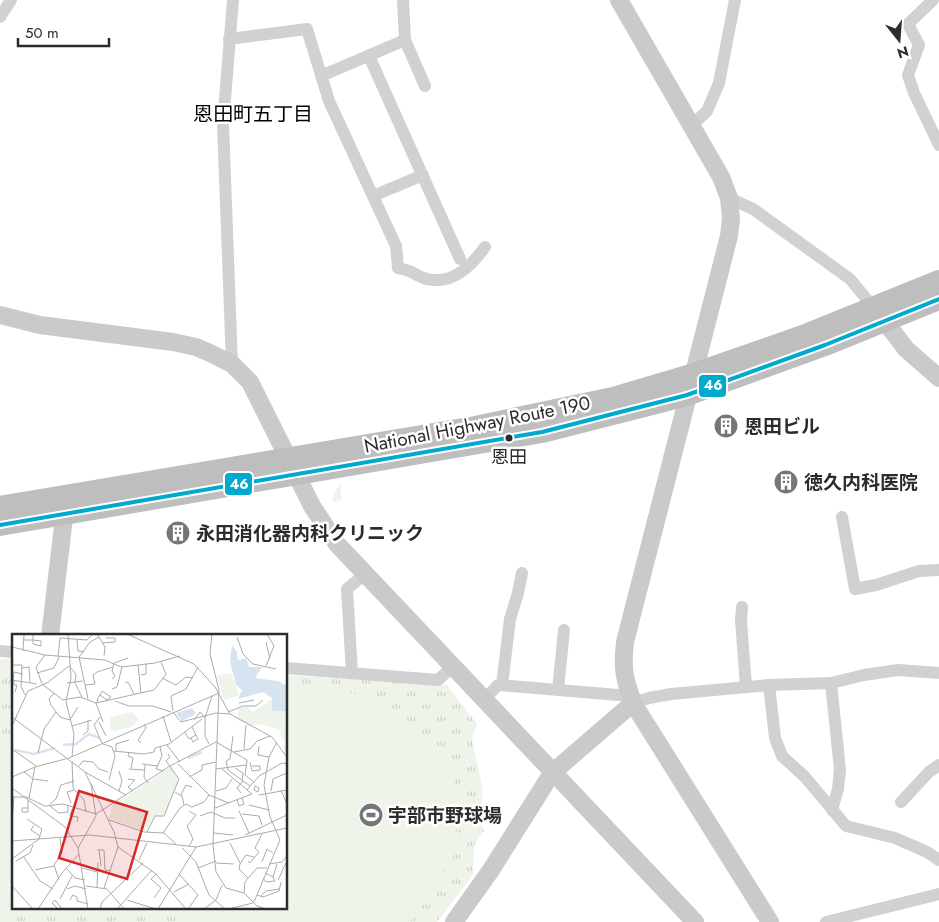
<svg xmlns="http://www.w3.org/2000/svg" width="939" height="922" font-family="Jost,'Noto Sans JP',sans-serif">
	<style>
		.grass { fill: url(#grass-tufts) }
		.garden { fill: #eef4ea }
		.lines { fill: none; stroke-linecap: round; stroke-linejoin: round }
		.street { stroke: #d1d1d1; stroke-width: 12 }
		.secondary { stroke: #cacaca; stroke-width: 18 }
		.highway { stroke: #bebebe; stroke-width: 22 }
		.bus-1-casing { stroke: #fff; stroke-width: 8 }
		.bus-1 { stroke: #00a9ce; stroke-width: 4 }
		.bus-dot { fill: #2c2c2c; stroke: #fff; stroke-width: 2 }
		.labels { text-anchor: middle; stroke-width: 5; stroke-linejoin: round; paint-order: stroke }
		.bus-label { font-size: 18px; fill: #2c2c2c; stroke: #fff }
		.street-label { font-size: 19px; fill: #2c2c2c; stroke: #fff }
		.poi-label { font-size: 19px; font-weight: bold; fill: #2c2c2c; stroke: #fff; text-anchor: start }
		.neighbourhood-label { font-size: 20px; fill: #000; stroke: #fff }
		.inset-river { fill: none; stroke: #d6e4f2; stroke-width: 2.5 }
		.inset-road { fill: none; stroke: #ababab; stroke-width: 1 }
		.view { fill: #d62828; fill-opacity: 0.15; stroke: #d62828; stroke-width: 2.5 }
		.inset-edge { fill: none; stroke: #2c2c2c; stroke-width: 2.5 }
		.line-badge { stroke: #fff; stroke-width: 2 }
		.badge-label { font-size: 14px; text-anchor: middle; font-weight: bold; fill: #fff }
	</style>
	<defs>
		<pattern id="grass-tufts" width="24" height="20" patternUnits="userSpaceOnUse" patternTransform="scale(1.25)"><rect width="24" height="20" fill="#eef4ea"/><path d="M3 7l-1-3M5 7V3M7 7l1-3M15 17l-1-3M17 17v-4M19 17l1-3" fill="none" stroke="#ccd1c9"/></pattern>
	</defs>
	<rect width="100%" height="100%" fill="#fff"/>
	<g class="grass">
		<path d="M341 483V500L333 502V495Z"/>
		<path d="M0 659H14V908H286V675L447 685 477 724 472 739 483 791 480 816 484 831 474 845 473 875 437 922H0Z"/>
	</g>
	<g class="garden">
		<path d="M286 687 333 689 359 695 385 704 405 717 437 752 448 767 463 804 448 826 461 834 455 844 459 847 410 922H197L186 908H286Z"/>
		<path d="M0 736H14V908H27L12 921 0 922Z"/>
	</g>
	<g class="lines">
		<g class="street">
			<path d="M403 0 405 40 425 86"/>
			<path d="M933 0 908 24 919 45 908 75 914 93 939 145"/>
			<path d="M0 17 11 0"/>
			<path d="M229 39 307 29 329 101 396 246 398 268C401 269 405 269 409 271 415 273 421 278 427 279 453 285 471 266 485 247"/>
			<path d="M369 56 460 259"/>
			<path d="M321 76 405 40"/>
			<path d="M692 125 707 111 719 83 735 0"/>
			<path d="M373 196 423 175"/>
			<path d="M729 198 753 209 850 279 874 308"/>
			<path d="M232 364 223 124 233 0"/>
			<path d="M842 517 855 589 876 585 919 571 939 570"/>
			<path d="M742 607 741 620 746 687"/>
			<path d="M0 651 14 652"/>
			<path d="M286 668 438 680 452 667"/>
			<path d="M352 673 347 589 365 574"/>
			<path d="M831 683 840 770 838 789 832 810"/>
			<path d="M502 685 510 619 518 593 522 573"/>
			<path d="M769 685 775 738 782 756 805 777 846 826 895 838 927 852 939 860"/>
			<path d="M558 690 564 630"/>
			<path d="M484 700 498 685 630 696"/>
			<path d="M633 703 649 698 671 694 769 685 831 683 864 675 898 670 939 673"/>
			<path d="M901 802 929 772 939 765"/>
			<path d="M826 922 939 894"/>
		</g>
		<g class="secondary">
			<path d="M619 0 721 177 729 198 731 219 729 236 625 642C622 669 624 677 633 703L770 922"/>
			<path d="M877 311 906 349 939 378"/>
			<path d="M0 315 40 325 173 342 196 347 210 353 232 364 250 382 312 506 337 544 695 922"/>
			<path d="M50 636 66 501"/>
			<path d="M454 922 491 870 552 773 633 703"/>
		</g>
		<g class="highway">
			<path d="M0 507 475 427 613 398 694 374 803 336 939 281"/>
			<path d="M0 525 542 432 687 395 825 345 939 299"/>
		</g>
		<defs>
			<path id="bus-1" d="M0 525 542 432 687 395 825 345 939 299"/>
		</defs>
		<use href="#bus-1" class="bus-1-casing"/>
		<use href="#bus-1" class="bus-1"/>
	</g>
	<defs>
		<symbol id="building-disc" viewBox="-11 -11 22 22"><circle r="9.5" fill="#767676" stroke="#fff"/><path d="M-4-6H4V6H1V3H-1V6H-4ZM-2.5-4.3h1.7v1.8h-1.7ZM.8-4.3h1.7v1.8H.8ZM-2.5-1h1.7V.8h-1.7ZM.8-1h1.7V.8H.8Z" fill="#fff"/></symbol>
		<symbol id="stadium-disc" viewBox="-11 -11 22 22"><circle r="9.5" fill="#767676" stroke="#fff"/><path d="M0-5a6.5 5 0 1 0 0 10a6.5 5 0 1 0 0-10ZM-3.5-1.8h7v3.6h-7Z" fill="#fff"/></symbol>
	</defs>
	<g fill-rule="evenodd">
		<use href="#building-disc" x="712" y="412" width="28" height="28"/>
		<use href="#building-disc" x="772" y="468" width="28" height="28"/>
		<use href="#building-disc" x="164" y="519" width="28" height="28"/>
		<use href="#stadium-disc" x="357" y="801" width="28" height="28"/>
	</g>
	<circle class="bus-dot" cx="509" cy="438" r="4.5"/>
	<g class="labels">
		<g class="bus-label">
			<text x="509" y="463">恩田</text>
		</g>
		<g class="street-label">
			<text transform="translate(477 424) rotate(-11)" y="7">National Highway Route 190</text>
		</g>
		<g class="poi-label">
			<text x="744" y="433">恩田ビル</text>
			<text x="804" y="489">徳久内科医院</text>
			<text x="196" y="540">永田消化器内科クリニック</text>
			<text x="388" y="822">宇部市野球場</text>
		</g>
		<g class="neighbourhood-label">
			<text x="253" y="121">恩田町五丁目</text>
		</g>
	</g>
	<g transform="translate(12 634)">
		<rect width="275" height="275" fill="#fff"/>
		<path d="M260 65V77H275V120L270 112 273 109 268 102 269 96 246 89 238 92 226 86V75L236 73 241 78ZM159 133 167 145 152 181 143 182 134 197 97 185 100 171Z" fill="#eef4ea"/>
		<path d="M256 70 243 81 252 86 259 79 261 83 256 89 238 92 227 86 226 75 233 73 241 78ZM267 83 275 84V104L268 92 258 88Z" fill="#eef4ea"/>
		<path d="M120 78 127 86 119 93 103 97 98 95V83Z" fill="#eef4ea"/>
		<path d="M219 39 227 61 212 66 205 42ZM150 151 157 154 158 163 150 178 143 179 137 171 143 156ZM99 177a12 12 0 1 1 24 0a12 12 0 1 1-24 0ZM126 185a7 7 0 1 1 14 0a7 7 0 1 1-14 0Z" fill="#eef4ea"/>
		<path d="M220 11 225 18 226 26 234 24 237 33H250L243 44 266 47 275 52V77H260V64L251 58 226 65 230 56 224 51 218 28ZM180 74 184 80 170 87 164 79Z" fill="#d6e4f2"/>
		<path class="inset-river" d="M51 111 64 110 77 100 88 104M3 116 22 120 43 114M176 124 190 118"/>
		<path class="inset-road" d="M56 0 59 44 54 68 62 100 60 123M85 0 93 13 92 22M115 0 182 30 203 53 218 80 260 103 275 123M200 0 198 20 207 56 201 211 204 238 214 254 232 259 245 272 254 275M215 0H232M225 3 231 20 241 30 264 35M12 6H21L29 7V12L21 10V0M65 6 66 17 72 18M254 8 258 25M90 9 103 8V4H94M0 13 33 21 93 26 109 33 143 29 168 22M11 17 12 0M33 21 24 33 30 50 51 66 68 63 84 69 142 56 154 40 149 28M46 23 48 4 75 6 81 0M0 31H10L9 52 13 61M126 31 129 59M57 32 64 40 63 49 70 63M254 32 262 12 255 0M10 34 17 33 18 48M25 39 42 34 47 23M129 41 134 40V30M150 44 164 51 174 43 181 44M100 45 103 42 100 37 102 29 116 24M0 46 25 50M1 46 2 38 11 40M2 46V51H5L3 58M55 49 71 47M113 49 116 48 122 60M73 51 83 50 81 41 85 38 101 33M100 55 105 53 110 33M42 59 37 65 39 71 48 83 58 86M76 65 67 23 78 8 87 3M103 67 117 72H141L159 78M84 69 91 88M85 69 86 64 88 61 90 57 99 63 95 66 88 61M227 69 242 66M161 77 159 62 174 55 186 33M161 78 169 88 204 79 218 80M216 78 231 72H244L251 66M151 82 159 108M0 83 73 138 102 198 106 213 92 254M88 83 82 91 90 109M58 86 66 73M182 86 188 78 193 84M87 88 94 102M0 92 16 57 35 49 57 32M60 92 80 86M173 98 177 105 184 101M71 101 76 97V86M221 102 218 125 214 127 216 136 238 152M179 104 181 108 186 105 180 93M204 108 235 126 233 141 242 148M129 109 126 106 134 94 132 90M91 110 100 113 103 122 97 146M197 110 193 102V84L200 62M155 111 168 128M247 112 246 121 257 123M148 113 150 122 144 135 152 137M0 115 24 132M232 115 234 91M101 117 132 120 142 118 143 114 157 110 190 85M104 117V110L117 106M117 118 116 122 121 124 119 134M222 118 238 115 245 107 258 102M26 119 32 95 44 78M60 127 61 154 72 166 74 178M238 128 240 137 248 136V132H240M130 130 145 132M166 130 197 161 217 169M133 131 132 143 136 149M67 132 71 127 81 128 87 135 96 138M223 134 231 139 230 146M117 135 132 136M204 135 234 131M12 138 21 145 36 147M73 138 114 161M0 143 23 133 57 124 207 59M177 143 190 136V131L204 128M116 145 123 146 116 153 121 157M243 152 247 154 246 158 242 156ZM0 154 53 193 66 214 76 275M235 156 247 142 270 129 275 130M269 156 275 170M107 157 110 147 107 137M204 157 214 154 220 145M259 157 261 145 275 139M163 158 170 162 172 171M229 159 225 154 231 147M169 161 174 151 180 153M247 161 275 156M0 163H14L33 172 51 170 84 180 158 132 204 108M17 164 23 133M225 166 227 172 232 170 230 164M59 169 55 158 62 156M38 170 44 165 49 151 62 147M237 171 257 176M38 172 47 179 56 178V171M16 174H10V178H16V166M203 174 240 160 210 135M60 175 58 182 66 183 65 188M227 177 237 199M230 180 247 182 250 191M188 182 199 178 213 184H223M97 186 132 198 152 199 164 210M0 188 2 163M22 191 19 196 28 202M135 198 143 182H152L167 145 154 127 158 123 156 120M151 199 168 174 174 170 180 173 192 168 197 161M202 199 221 201M233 201 275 181M0 207 78 201 184 213 275 194M218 209 228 229M177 212 181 205 175 192 184 181 177 177M106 213 144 240 174 275M66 214 84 182 79 150M170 214 184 228 197 261 213 275M85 216H92L93 236 99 237M87 216 89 232M11 222 28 247 41 255M0 225 27 205 30 195 15 185M127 226 135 209M4 227 18 219 21 211M236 227 238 229 247 218 243 214 250 200M250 228 255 215 261 219M204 229 222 230M257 230 270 228 275 222M54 234 63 244 73 246M70 234 85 238M186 234 204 227M23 236 42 232M253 239 261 243 265 230M167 240 186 261 176 275M236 244 227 235 228 230 234 221 242 223M251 244 254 248 263 247 261 243M47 246 42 231 50 219 48 204M266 246 274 229M0 252 21 275M74 252 95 255 112 275M85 253 86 229M55 255 63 252 74 255M162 258 177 250M232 259 233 248 245 234H255M245 261 251 263 267 257 269 248M249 262 254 257 267 255M142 264 149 254 139 245 144 240M48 265 60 242M58 266 61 261 65 263V267L76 270M115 266 144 275M242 268 268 206 258 183 252 151 257 123 265 108M26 275 50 239 67 220M46 275 40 269 43 266 50 275M88 275 90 268 131 229M105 275 140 236M146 275 184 213M192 275 204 266 210 251M216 275 241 269"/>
		<path class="view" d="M67 157 135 178 115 245 47 224Z"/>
		<rect width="275" height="275" class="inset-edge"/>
	</g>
	<g class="line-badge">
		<rect x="698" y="374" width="29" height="24" rx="5" fill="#00a9ce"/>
		<rect x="224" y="472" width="29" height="24" rx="5" fill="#00a9ce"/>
	</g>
	<g class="badge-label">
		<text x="713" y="390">46</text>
		<text x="239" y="489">46</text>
	</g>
	<g transform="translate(899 40) rotate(163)" stroke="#ffffff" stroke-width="4" paint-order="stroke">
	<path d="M0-4L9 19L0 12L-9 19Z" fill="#2c2c2c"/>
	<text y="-8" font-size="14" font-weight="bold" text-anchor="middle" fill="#2c2c2c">N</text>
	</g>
	<path d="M18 38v8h91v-8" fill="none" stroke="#2c2c2c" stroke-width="2.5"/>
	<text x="25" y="38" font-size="15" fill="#2c2c2c" stroke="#ffffff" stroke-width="4" paint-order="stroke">50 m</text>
</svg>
